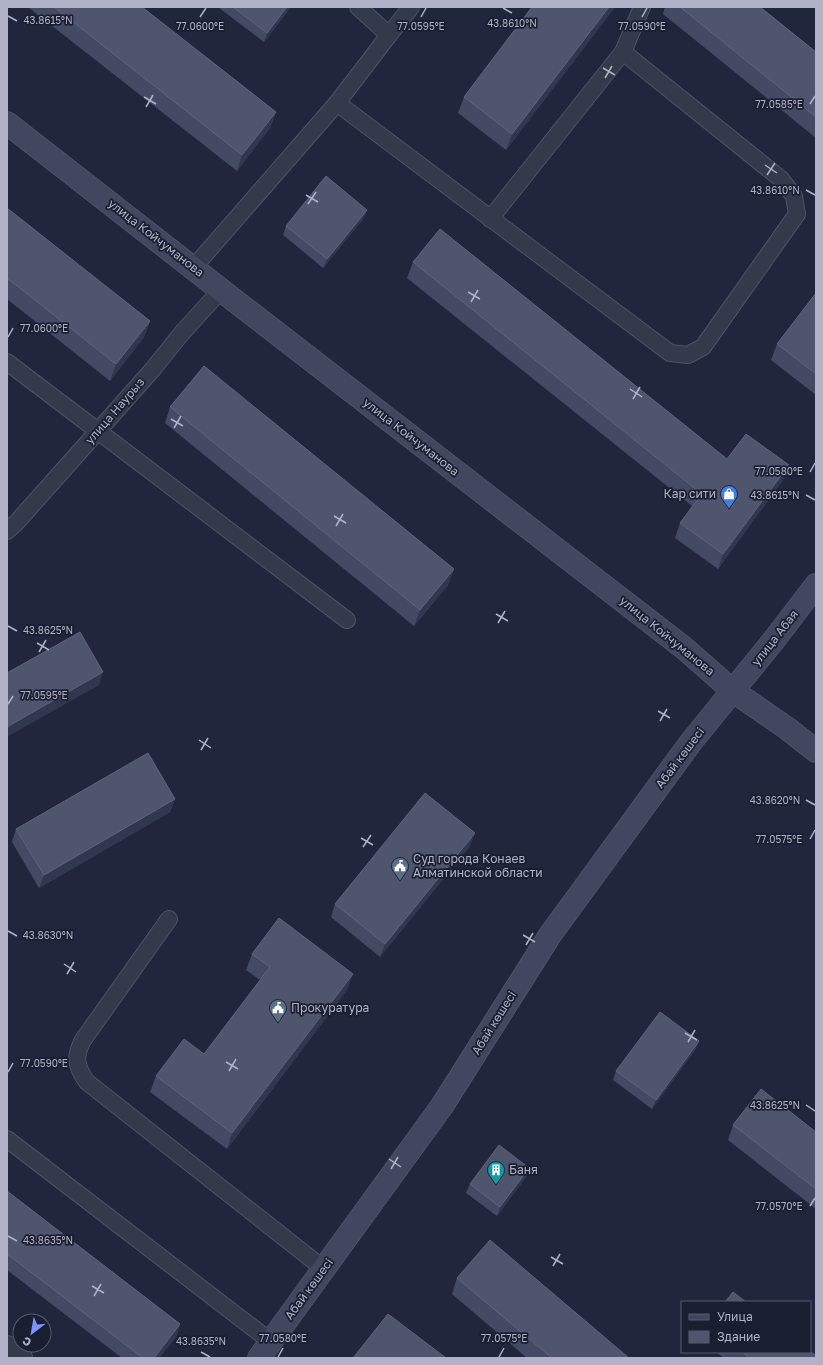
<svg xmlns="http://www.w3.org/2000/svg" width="823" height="1365" font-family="'Golos Text',sans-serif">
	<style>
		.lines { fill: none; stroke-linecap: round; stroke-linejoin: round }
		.lane-casing { stroke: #505367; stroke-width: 18 }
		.street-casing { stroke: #505367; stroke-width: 24 }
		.secondary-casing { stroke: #505367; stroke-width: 24 }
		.lane { stroke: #34394c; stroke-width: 16 }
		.street { stroke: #34394c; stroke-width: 22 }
		.secondary { stroke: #42465f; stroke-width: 22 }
		.wall { fill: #444a64 }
		.shaded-wall { fill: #31374f }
		.building { fill: #50556e; stroke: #5f647c }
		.ticks { fill: none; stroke: #b0b3c8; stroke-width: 1.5 }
		.labels { text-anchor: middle; stroke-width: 3.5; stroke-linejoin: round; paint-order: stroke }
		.street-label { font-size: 12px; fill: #b0b3c8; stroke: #1a1e31 }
		.poi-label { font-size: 12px; fill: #b0b3c8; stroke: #1a1e31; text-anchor: start }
		.ticks-label { font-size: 10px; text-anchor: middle; fill: #b0b3c8; stroke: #1a1e31; stroke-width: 3.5; stroke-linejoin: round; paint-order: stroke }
	</style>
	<rect width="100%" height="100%" fill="#21263c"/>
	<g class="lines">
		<defs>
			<g id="lane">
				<path d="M389 35 411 7"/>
				<path d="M623 52 642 7"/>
				<path d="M337 103 670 353 688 355 703 347 797 214 794 196 781 179 623 52 490 219"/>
				<path d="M194 267 337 103 389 35 358 7"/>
				<path d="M7 362 347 620"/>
				<path d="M7 531 16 523 98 431 153 369 181 334 221 290"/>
				<path d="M169 919 83 1040C74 1057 76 1067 87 1082L324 1269"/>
				<path d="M7 1139 270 1341"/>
			</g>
			<path id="street" d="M7 1347 21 1358"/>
			<g id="secondary">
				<path d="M7 123 221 290 684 648 733 691 788 729 816 751"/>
				<path d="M259 1358 442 1106 550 935 691 742 774 640 816 585"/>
			</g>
		</defs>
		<use href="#lane" class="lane-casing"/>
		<use href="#street" class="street-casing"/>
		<use href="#secondary" class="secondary-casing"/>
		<use href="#lane" class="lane"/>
		<use href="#street" class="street"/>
		<use href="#secondary" class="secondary"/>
	</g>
	<g class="wall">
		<path d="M28 7H142L276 112 270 128 237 171Z"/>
		<path d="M218 7H291L264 42Z"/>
		<path d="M532 7H615L506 150 458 113 464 97Z"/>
		<path d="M665 7H760L816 52V138L663 14Z"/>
		<path d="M7 208 150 321 144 337 110 381 7 299Z"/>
		<path d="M367 210 363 219 323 268 283 235 286 226Z"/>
		<path d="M413 262 727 459 783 480 718 569 675 538 680 523 692 506 407 278Z"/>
		<path d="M816 293V395L771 360 777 344Z"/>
		<path d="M170 407 454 569 448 585 414 626 165 423Z"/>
		<path d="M175 799 170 812 39 888 12 842 16 829Z"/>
		<path d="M470 846 380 957 331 917 335 904Z"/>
		<path d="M252 954 347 990 227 1149 150 1092 156 1076 204 1054 260 980 246 970Z"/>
		<path d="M699 1041 695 1050 652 1109 613 1080 616 1071Z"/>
		<path d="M733 1125 816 1132V1209L728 1140Z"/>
		<path d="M529 1168 526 1177 497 1216 466 1193 470 1184Z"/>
		<path d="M7 1191 180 1324 176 1337 159 1358H122L7 1270Z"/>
		<path d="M457 1278 629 1358H527L452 1294Z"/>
		<path d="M716 1352H810L816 1358H724Z"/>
	</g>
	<g class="shaded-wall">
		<path d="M287 7H291L264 42 267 33Z"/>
		<path d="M609 7H615L506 150 512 134Z"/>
		<path d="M276 112 270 128 237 171 242 155Z"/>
		<path d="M367 210 363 219 323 268 327 259Z"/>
		<path d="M150 321 144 337 110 381 116 364Z"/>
		<path d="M789 465 783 480 718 569 723 554Z"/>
		<path d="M454 569 448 585 414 626 420 610Z"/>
		<path d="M103 672 99 685 7 737V727Z"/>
		<path d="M175 799 170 812 39 888 44 875Z"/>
		<path d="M475 833 470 846 380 957 385 944Z"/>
		<path d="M353 974 347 990 227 1149 232 1133Z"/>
		<path d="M699 1041 695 1050 652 1109 656 1100Z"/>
		<path d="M529 1168 526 1177 497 1216 500 1207Z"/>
		<path d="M180 1324 176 1337 159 1358H154Z"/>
	</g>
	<g class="building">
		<path d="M54 7H142L276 112 242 155Z"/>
		<path d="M233 7H287L267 33Z"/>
		<path d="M532 7H609L512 134 464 97Z"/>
		<path d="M680 7H760L816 52V117Z"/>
		<path d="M326 176 367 210 327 259 286 226Z"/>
		<path d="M7 208 150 321 116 364 7 278Z"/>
		<path d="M440 229 727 459 746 434 789 465 723 554 680 523 702 494 413 262Z"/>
		<path d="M816 293V374L777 344Z"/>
		<path d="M204 366 454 569 420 610 170 407Z"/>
		<path d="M80 632 103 672 7 727V673Z"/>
		<path d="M148 753 175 799 44 875 16 829Z"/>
		<path d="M425 793 475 833 385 944 335 904Z"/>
		<path d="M279 918 353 974 232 1133 156 1076 184 1039 204 1054 270 967 252 954Z"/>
		<path d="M660 1012 699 1041 656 1100 616 1071Z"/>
		<path d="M761 1089 816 1132V1189L733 1125Z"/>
		<path d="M499 1145 529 1168 500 1207 470 1184Z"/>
		<path d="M7 1191 180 1324 154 1358H143L7 1254Z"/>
		<path d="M490 1240 629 1358H552L457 1278Z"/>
		<path d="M733 1292 746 1302H725Z"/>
		<path d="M388 1314 446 1358H353Z"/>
		<path d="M810 1351 816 1356V1358H750L742 1352H810Z"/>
	</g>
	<path class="ticks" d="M503 8 512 13M8 16 17 21M200 17 206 8M421 17 426 8M642 17 647 8M603 68 615 75M605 78 612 66M144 97 156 104M810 104 815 96M146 107 153 95M765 165 777 173M767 175 775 163M806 190 815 195M306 195 318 202M308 204 316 192M468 292 480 299M471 302 478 290M8 337 13 328M630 389 642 397M633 399 640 387M171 419 183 426M174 428 181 416M810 472 815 463M806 495 815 500M334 516 346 523M336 526 343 514M496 614 508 621M498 623 505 611M8 626 17 631M37 643 49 650M39 652 46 640M8 704 13 696M658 711 670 718M660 721 667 709M199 740 211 748M201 750 208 738M806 800 815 805M361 838 373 845M810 839 815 830M363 847 371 835M8 931 17 936M523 935 535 942M526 945 533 933M64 964 76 972M67 974 74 962M685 1033 697 1040M688 1042 695 1030M226 1062 238 1069M229 1071 236 1059M8 1072 13 1063M806 1105 815 1111M389 1159 401 1167M391 1169 398 1157M810 1206 815 1198M8 1236 17 1241M551 1257 563 1264M553 1266 560 1254M92 1286 104 1293M94 1296 101 1284M201 1352 210 1357M278 1357 283 1348M499 1357 504 1348"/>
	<defs>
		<symbol id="shop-pin" viewBox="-11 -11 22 30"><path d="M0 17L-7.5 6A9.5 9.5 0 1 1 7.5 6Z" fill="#3f7fe0" stroke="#1a1e31"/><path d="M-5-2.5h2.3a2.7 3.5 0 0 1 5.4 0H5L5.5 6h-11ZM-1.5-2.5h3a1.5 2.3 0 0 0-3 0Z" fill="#fff"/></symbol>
		<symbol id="civic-pin" viewBox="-11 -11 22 30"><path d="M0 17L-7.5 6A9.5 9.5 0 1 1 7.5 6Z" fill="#5c6f8a" stroke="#1a1e31"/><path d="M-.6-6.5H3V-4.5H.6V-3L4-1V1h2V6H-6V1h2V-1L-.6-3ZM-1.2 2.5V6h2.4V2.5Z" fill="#fff"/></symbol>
		<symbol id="building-pin" viewBox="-11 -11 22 30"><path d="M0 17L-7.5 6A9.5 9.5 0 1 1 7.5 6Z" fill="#0f9aa8" stroke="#1a1e31"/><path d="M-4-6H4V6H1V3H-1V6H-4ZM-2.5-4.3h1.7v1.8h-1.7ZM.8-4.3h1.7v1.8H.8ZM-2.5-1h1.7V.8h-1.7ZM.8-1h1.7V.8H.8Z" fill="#fff"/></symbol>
	</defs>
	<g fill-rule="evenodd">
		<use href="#shop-pin" x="719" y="484" width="20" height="27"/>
		<use href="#civic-pin" x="390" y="856" width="20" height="27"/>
		<use href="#civic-pin" x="268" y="998" width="20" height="27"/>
		<use href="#building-pin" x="486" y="1160" width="20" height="27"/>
	</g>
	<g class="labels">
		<g class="street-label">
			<text transform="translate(156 238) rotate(38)" y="4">улица Койчуманова</text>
			<text transform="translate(115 411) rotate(-49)" y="4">улица Наурыз</text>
			<text transform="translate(411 437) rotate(38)" y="4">улица Койчуманова</text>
			<text transform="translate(667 636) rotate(39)" y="4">улица Койчуманова</text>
			<text transform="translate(775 638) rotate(-52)" y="4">улица Абая</text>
			<text transform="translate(680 758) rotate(-53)" y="4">Абай көшесі</text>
			<text transform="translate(494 1023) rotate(-58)" y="4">Абай көшесі</text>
			<text transform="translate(309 1289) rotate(-54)" y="4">Абай көшесі</text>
		</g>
		<g class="poi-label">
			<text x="716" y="498" text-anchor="end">Кар сити</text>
			<text x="413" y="863">Суд города Конаев<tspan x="413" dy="14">Алматинской области</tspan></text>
			<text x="291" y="1012">Прокуратура</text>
			<text x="509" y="1174">Баня</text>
		</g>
	</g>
	<g class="ticks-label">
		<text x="48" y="24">43.8615°N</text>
		<text x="512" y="27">43.8610°N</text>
		<text x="200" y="30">77.0600°E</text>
		<text x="421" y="30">77.0595°E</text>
		<text x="642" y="30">77.0590°E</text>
		<text x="779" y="108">77.0585°E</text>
		<text x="775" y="194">43.8610°N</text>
		<text x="44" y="332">77.0600°E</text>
		<text x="779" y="475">77.0580°E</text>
		<text x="775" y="499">43.8615°N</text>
		<text x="48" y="634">43.8625°N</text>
		<text x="44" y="699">77.0595°E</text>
		<text x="775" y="804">43.8620°N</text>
		<text x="779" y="843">77.0575°E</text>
		<text x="48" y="939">43.8630°N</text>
		<text x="44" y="1067">77.0590°E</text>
		<text x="775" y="1109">43.8625°N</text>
		<text x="779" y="1210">77.0570°E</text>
		<text x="48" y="1244">43.8635°N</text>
		<text x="283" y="1342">77.0580°E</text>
		<text x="504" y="1342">77.0575°E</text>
		<text x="201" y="1345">43.8635°N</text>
	</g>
	<rect width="823" height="1365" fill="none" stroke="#b0b3c8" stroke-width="16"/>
	<rect x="681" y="1301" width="130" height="52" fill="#1a1e31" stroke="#565a6d"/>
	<rect x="689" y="1314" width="20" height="6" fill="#42465f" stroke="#565a6d"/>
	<text x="717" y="1321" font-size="12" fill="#b0b3c8">Улица</text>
	<rect x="689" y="1331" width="20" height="12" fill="#50556e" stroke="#565a6d"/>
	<text x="717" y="1341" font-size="12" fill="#b0b3c8">Здание</text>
	<g transform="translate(32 1333) rotate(211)"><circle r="19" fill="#1a1e31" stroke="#565a6d"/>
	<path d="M0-3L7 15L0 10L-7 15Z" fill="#7e93fe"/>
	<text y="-6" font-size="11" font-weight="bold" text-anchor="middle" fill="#b0b3c8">С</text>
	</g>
</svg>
